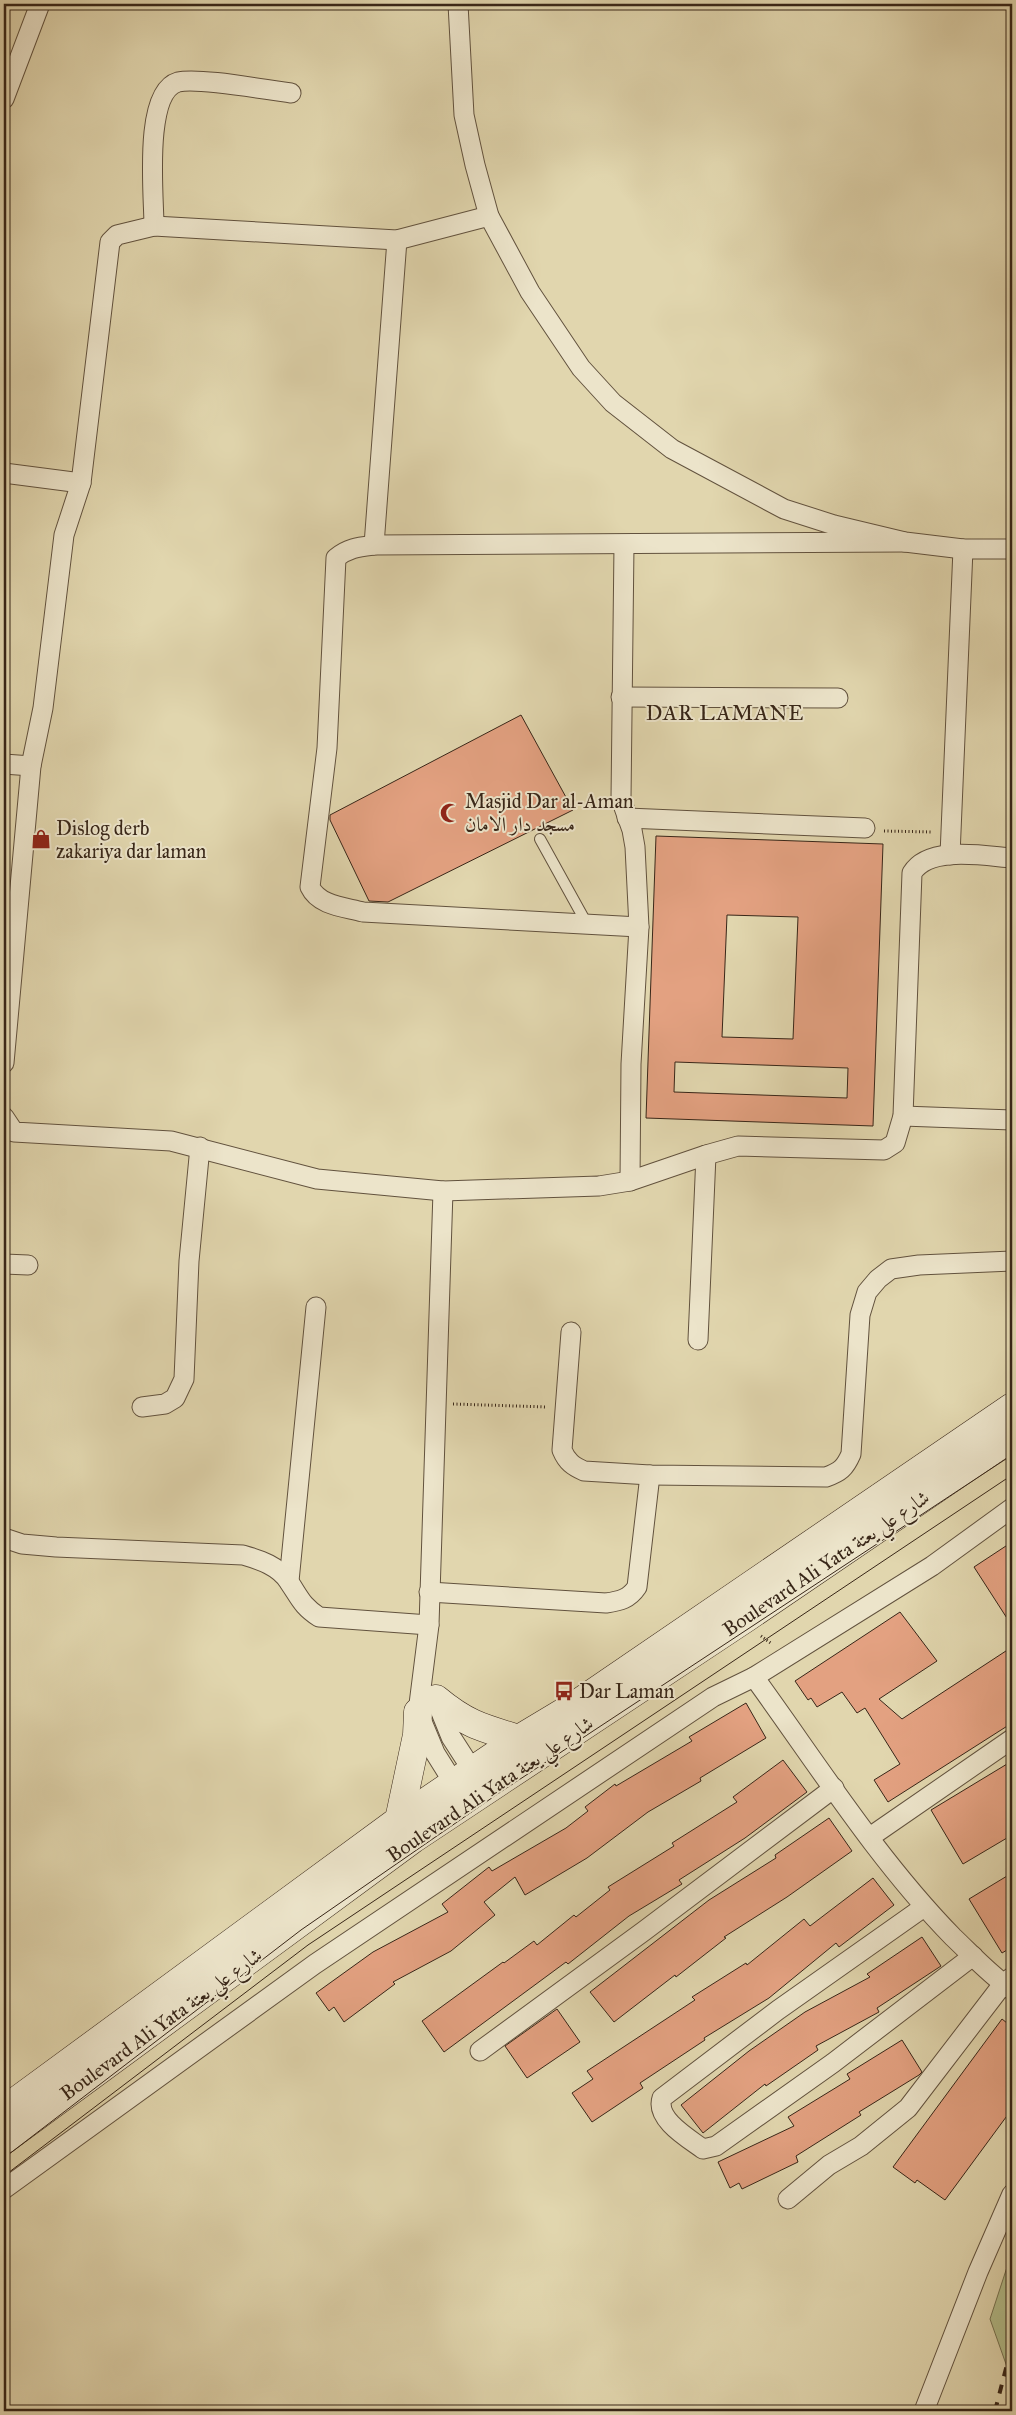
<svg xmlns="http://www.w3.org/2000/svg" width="1016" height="2415" font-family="'IM FELL Great Primer',Amiri,serif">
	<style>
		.green { fill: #b3bd8a; stroke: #767251 }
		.building { fill: #e3a181; stroke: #382618; fill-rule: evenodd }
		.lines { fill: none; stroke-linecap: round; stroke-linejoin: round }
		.service-casing { stroke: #62523e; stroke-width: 12 }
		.minor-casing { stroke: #62523e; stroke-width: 21 }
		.secondary-casing { stroke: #382618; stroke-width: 29 }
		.path { stroke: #382618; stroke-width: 3; stroke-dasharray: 1 2.5; stroke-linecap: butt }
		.service { stroke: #ece4ca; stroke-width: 10 }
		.minor { stroke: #ece4ca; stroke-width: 19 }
		.secondary { stroke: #ece4ca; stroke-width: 28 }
		.tram { stroke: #382618; stroke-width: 1 }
		.rail { stroke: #382618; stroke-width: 4; stroke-dasharray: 9 9; stroke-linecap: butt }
		.labels { text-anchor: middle; stroke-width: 4; stroke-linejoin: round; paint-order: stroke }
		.poi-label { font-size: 20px; fill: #382618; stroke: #ece4ca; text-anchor: start }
		.street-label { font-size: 20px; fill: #382618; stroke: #ece4ca }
		.neighbourhood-label { font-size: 21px; letter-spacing: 1px; fill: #382618; stroke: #ece4ca }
	</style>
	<rect width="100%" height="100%" fill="#e1d6ae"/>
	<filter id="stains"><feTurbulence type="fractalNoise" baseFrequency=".004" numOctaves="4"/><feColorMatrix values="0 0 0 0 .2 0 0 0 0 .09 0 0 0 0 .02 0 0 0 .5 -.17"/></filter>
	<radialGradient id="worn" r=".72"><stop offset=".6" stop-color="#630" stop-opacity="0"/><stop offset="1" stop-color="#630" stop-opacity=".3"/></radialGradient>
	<path class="green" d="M1012 2252V2381L990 2319Z"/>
	<g class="building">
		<path d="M521 715 573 810 388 902 369 901 330 820V815Z"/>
		<path d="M656 836 883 844 873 1126 646 1118ZM727 915 798 917 793 1039 722 1037ZM675 1062 848 1068 847 1098 674 1092Z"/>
		<path d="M1012 1542V1626L974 1567Z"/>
		<path d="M900 1612 937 1661 879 1699 902 1719 1012 1647V1723L888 1802 874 1780 900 1764 865 1708 857 1713 842 1692 817 1707 811 1698 808 1700 795 1681Z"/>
		<path d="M746 1703 766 1738 700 1778 701 1781 648 1812 587 1858 525 1895 515 1877 484 1902 495 1915 451 1951 393 1982 395 1984 344 2022 334 2007 329 2011 316 1993 373 1952 448 1912 442 1904 489 1867 492 1871 566 1828 588 1811 585 1807 615 1784 616 1786 692 1741 689 1737Z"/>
		<path d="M783 1760 807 1792 745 1838 679 1880 682 1884 629 1916 568 1964 566 1962 444 2052 422 2021 503 1962 504 1963 534 1941 537 1945 574 1915 576 1917 610 1890 608 1887 674 1846 672 1843 737 1802 733 1797Z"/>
		<path d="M1012 1761V1835L963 1864 931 1810Z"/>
		<path d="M829 1818 852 1851 787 1897 724 1937 726 1938 676 1977 675 1975 614 2022 590 1992 709 1900 776 1858 775 1855Z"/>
		<path d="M1012 1873V1947L1002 1953 969 1899Z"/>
		<path d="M873 1878 894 1905 839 1947 836 1943 769 1998 704 2038 705 2040 640 2083 643 2088 592 2122 572 2093 593 2079 587 2071 695 2000 692 1997 746 1963 747 1965 804 1919 810 1926Z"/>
		<path d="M922 1937 941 1966 877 2008 879 2012 816 2046 818 2050 766 2086 765 2084 703 2133 681 2105 749 2051 805 2012 870 1977 867 1974Z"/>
		<path d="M557 2009 580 2042 527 2078 505 2046Z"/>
		<path d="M1002 2019 1012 2027V2109L945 2200 917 2180 915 2183 893 2167Z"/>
		<path d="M902 2040 922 2072 919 2075 859 2112 861 2115 796 2156 798 2162 742 2189 739 2183 730 2188 718 2162 794 2126 788 2117 850 2079 847 2074Z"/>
	</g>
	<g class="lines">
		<defs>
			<path id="service" d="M540 839 587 924"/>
			<g id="minor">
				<path d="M458 4 464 115 475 165 489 216 530 292 581 368 613 403 672 449 784 509 834 525 905 542 963 549H1012"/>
				<path d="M4 99 40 4"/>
				<path d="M154 226C154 196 143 92 178 82 199 77 266 90 291 93"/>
				<path d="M4 473 81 483"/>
				<path d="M374 545 397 240"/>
				<path d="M624 545 621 799 632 830 635 847 639 927 631 1064 630 1181"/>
				<path d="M621 697 838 698"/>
				<path d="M4 764 31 766"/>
				<path d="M627 818 865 828"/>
				<path d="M950 855 963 549"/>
				<path d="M639 927 363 912C345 907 319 906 310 887L327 748 336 558C348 548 359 547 374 545L905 542"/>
				<path d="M4 1063 31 766 43 708 64 535 81 483 110 242 117 235 154 226 397 240 489 216"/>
				<path d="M903 1116 1012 1120"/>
				<path d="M4 1117 14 1132 171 1141 317 1179 443 1191 599 1186 630 1181 706 1155 738 1146 884 1150 895 1143 903 1116 912 873C929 845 985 856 1012 858"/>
				<path d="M443 1191 429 1625 418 1712 435 1753 460 1793"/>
				<path d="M4 1264 28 1265"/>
				<path d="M571 1332 562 1450C567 1462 573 1466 584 1471L650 1475 826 1477C840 1472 845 1468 851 1454L860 1315 867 1292 878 1279 891 1269 919 1265 1012 1261"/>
				<path d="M698 1340 706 1155"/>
				<path d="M142 1407 165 1404 175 1398 184 1379 189 1261 200 1147"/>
				<path d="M4 1538 22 1544 56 1547 243 1555C260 1560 279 1566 289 1582 300 1598 302 1606 319 1617L429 1625"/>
				<path d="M289 1581 316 1307"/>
				<path d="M429 1592 606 1603C620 1601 629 1599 637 1587L650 1475"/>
				<path d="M754 1677C818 1765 877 1859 953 1937 972 1955 990 1975 1012 1990"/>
				<path d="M436 1700 451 1737 478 1779"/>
				<path d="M870 1837 1012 1739"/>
				<path d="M924 1907 778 2010 662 2098C655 2119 688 2138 703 2149L716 2146 833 2063 973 1956"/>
				<path d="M480 2051 644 1931 834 1788"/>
				<path d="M4 2189 315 1964 713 1697 754 1677 932 1566 1012 1508"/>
				<path d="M788 2199 829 2165 861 2146 908 2108 1003 1984 1012 1977"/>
				<path d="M924 2411 978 2272 1012 2194"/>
			</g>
			<g id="secondary">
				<path d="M436 1699C466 1724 482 1728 519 1739"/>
				<path d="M399 1820 417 1735 418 1712"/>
				<path d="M4 2110 399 1820 519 1739 574 1706 1012 1407"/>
				<path d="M4 2140 413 1839 746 1618 1012 1437"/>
			</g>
		</defs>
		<use href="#service" class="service-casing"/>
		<use href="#minor" class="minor-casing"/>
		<use href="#secondary" class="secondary-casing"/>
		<g class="path">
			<path d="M884 831 933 832"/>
			<path d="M453 1404 547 1407"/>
			<path d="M761 1636 772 1644"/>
		</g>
		<use href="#service" class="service"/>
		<use href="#minor" class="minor"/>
		<use href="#secondary" class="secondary"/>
		<g class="tram">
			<path d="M4 2158 301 1930 499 1793 1012 1455"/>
			<path d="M4 2176 308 1945 1012 1475"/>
		</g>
		<g class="rail">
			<path d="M995 2411 1012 2345"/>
			<path d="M1010 2411 1012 2404"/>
		</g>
	</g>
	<defs>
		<symbol id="mosque-bare" viewBox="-9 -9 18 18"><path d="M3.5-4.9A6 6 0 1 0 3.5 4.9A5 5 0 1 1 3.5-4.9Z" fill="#8f2418" stroke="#ece4ca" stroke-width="2.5" paint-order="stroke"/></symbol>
		<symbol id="shop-bare" viewBox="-9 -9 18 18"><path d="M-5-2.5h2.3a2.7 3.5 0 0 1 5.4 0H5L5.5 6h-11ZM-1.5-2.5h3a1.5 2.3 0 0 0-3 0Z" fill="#8f2418" stroke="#ece4ca" stroke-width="2.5" paint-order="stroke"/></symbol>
		<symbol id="bus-bare" viewBox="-9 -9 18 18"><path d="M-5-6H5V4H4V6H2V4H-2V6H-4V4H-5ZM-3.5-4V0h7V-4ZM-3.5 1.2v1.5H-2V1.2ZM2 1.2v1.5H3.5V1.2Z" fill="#8f2418" stroke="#ece4ca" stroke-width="2.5" paint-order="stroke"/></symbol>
	</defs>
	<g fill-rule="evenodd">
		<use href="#mosque-bare" x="436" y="799" width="28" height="28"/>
		<use href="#shop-bare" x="27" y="825" width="28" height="28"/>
		<use href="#bus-bare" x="550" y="1677" width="28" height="28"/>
	</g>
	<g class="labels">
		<g class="poi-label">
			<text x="465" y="808">Masjid Dar al-Aman<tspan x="465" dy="23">مسجد دار الامان</tspan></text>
			<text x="56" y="835">Dislog derb<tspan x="56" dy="23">zakariya dar laman</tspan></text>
			<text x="579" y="1698">Dar Laman</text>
		</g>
		<g class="street-label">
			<text transform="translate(826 1563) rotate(-34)" y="7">Boulevard Ali Yata شارع علي يعتة</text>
			<text transform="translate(490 1789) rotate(-34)" y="7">Boulevard Ali Yata شارع علي يعتة</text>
			<text transform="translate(161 2024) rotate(-36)" y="7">Boulevard Ali Yata شارع علي يعتة</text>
		</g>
		<g class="neighbourhood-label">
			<text x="725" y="720">DAR LAMANE</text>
		</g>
	</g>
	<rect width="1016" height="2415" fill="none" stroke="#e1d6ae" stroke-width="20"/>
	<rect x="5" y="5" width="1006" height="2405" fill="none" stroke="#382618" stroke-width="2.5"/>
	<rect x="10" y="10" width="996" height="2395" fill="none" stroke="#382618"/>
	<rect width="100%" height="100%" filter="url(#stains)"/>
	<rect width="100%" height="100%" fill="url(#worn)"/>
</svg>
